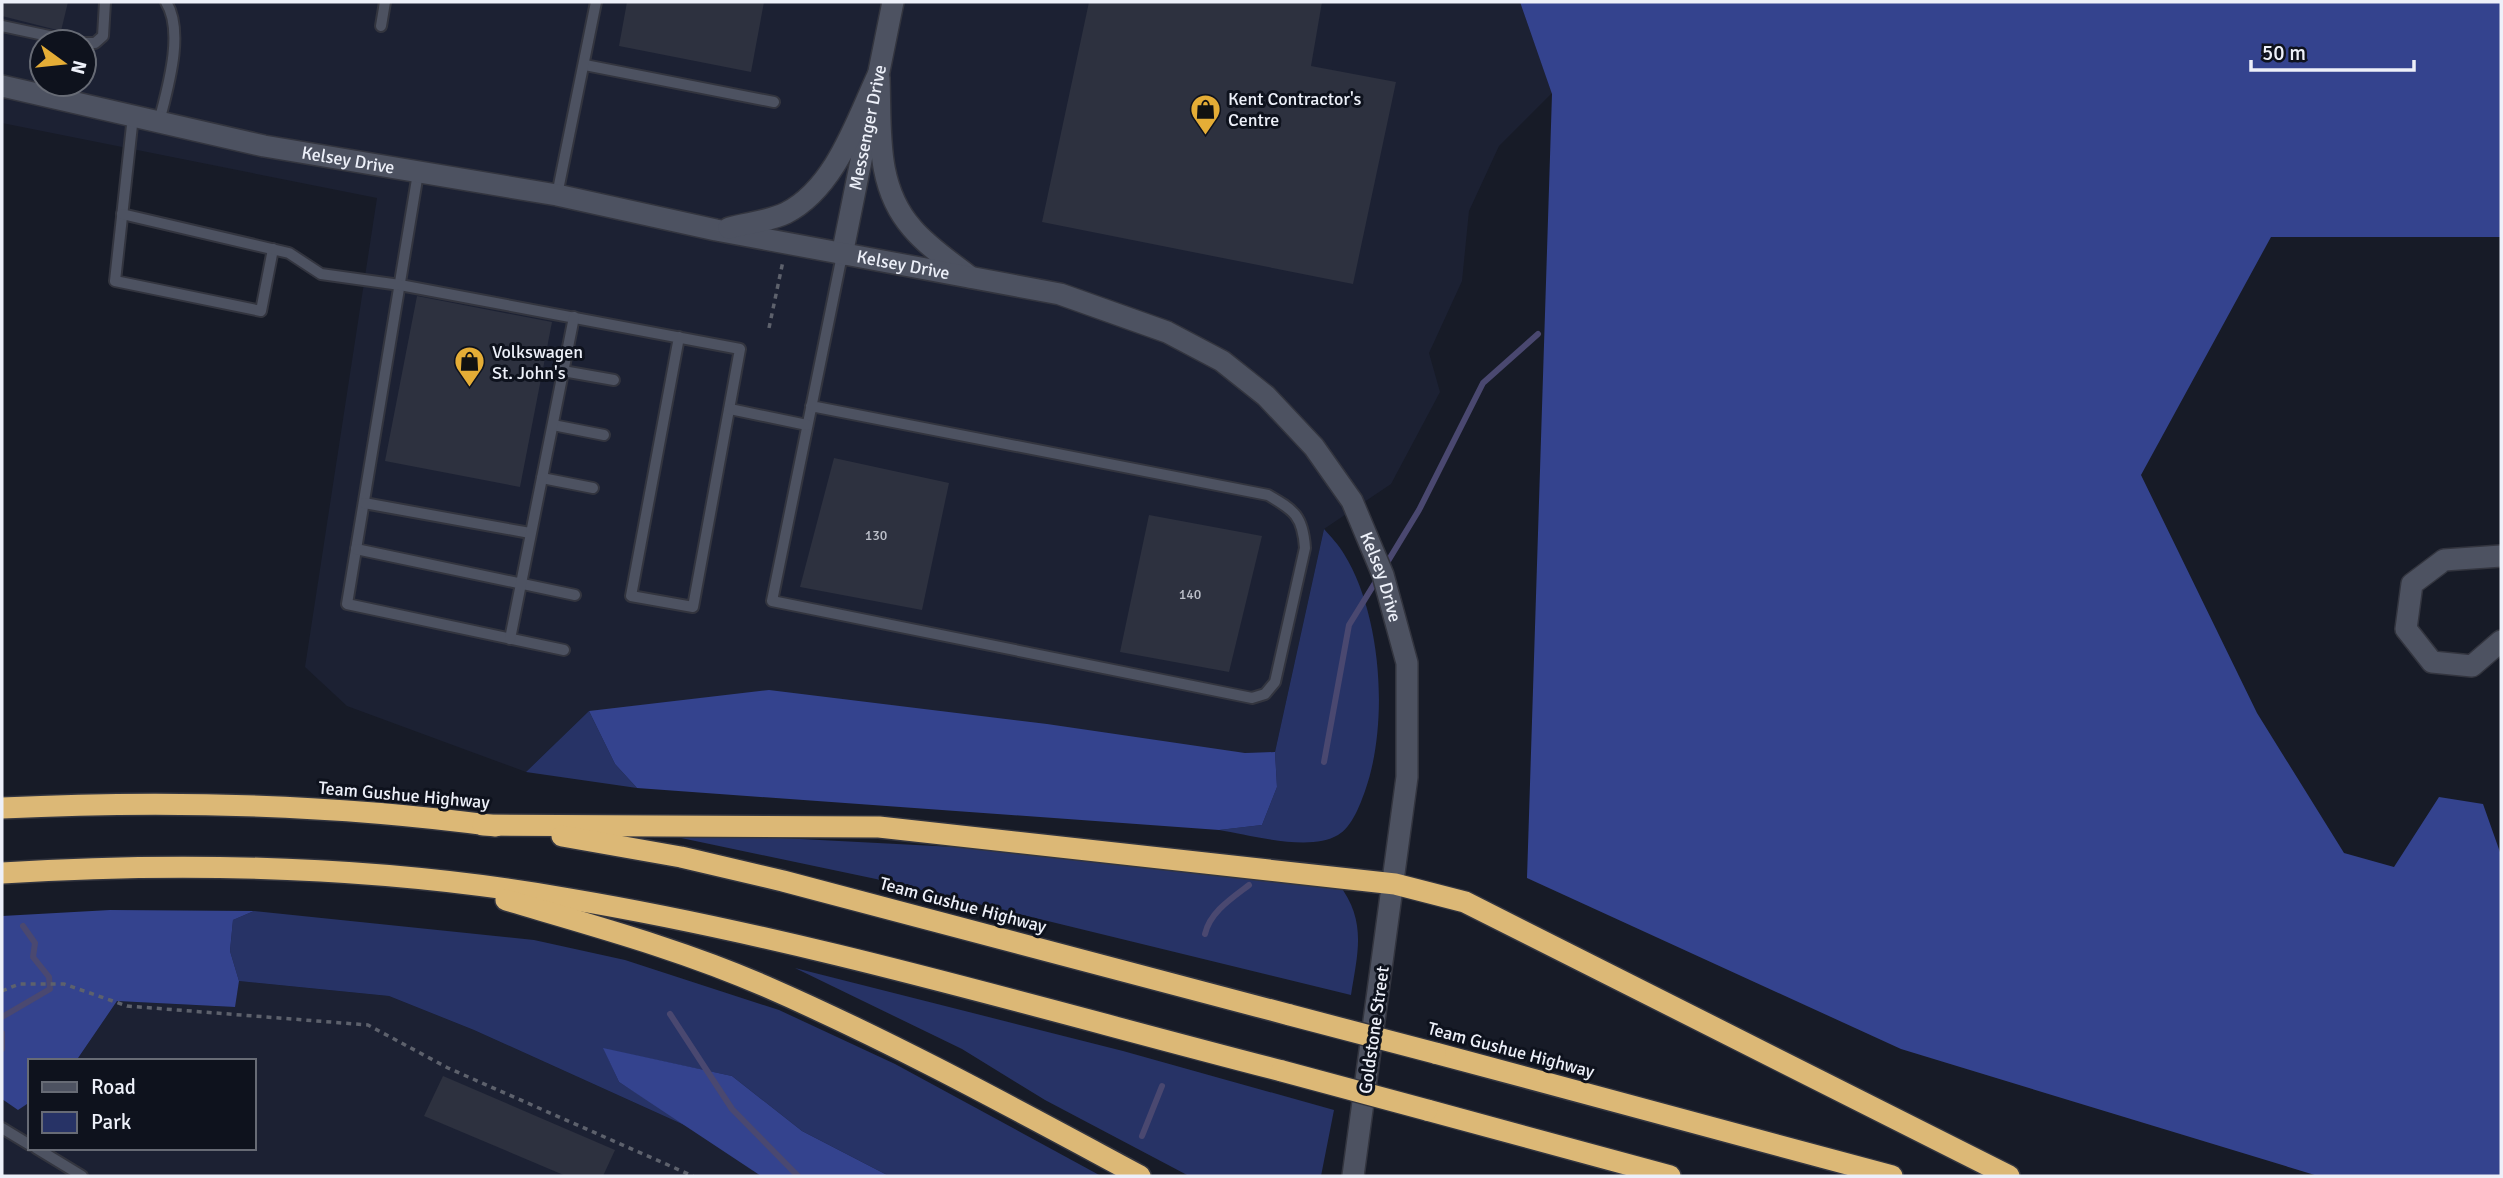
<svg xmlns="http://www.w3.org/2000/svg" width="2503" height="1178" font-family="Signika,sans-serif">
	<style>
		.built { fill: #1c2133; fill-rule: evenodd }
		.green { fill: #273366 }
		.forest { fill: #34438e }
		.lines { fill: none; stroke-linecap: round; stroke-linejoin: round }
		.stream { stroke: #4a4870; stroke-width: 6 }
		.building { fill: #2d313f }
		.lane-casing { stroke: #33353f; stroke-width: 14 }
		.street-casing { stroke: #33353f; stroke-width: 24 }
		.secondary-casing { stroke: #33353f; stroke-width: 24 }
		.highway-casing { stroke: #33353f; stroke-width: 24 }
		.path { stroke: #5d616c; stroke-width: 3.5; stroke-dasharray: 5 5; stroke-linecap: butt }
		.lane { stroke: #4d5261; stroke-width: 10 }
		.street { stroke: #4d5261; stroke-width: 21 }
		.secondary { stroke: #4d5261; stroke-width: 21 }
		.highway { stroke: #dcb876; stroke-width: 21 }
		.highway-bridge-casing { stroke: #33353f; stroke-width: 24; stroke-linecap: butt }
		.highway-bridge { stroke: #dcb876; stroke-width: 21 }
		.labels { text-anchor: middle; stroke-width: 6; stroke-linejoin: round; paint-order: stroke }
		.number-label { font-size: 14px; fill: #bdc0ca }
		.poi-label { font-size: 18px; fill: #edf0f9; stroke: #0e121d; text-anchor: start }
		.street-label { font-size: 18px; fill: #edf0f9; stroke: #0e121d }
	</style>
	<rect width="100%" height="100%" fill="#171b27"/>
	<g class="built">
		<path d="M2 2H1520L1552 93 1499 146 1469 211 1462 281 1429 353 1440 392 1391 484 1324 529 1275 752 1246 753 589 711 526 772 347 706 305 667 377 198 2 123ZM42 42H84V84H42Z"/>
		<path d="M239 981 389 996 474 1030 693 1129 761 1176H2V1099L18 1109 30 1102V1148H254V1061H76L117 1001 234 1007Z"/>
	</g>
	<g class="green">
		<path d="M1324 529C1331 537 1339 545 1344 554 1382 615 1389 724 1365 791 1360 805 1352 827 1338 835 1310 852 1250 835 1219 830L1262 825 1277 787 1275 752Z"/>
		<path d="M589 711 615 764 637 788 526 772Z"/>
		<path d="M648 831 974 848 1338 883C1367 921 1358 951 1351 995L876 879Z"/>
		<path d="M254 911 534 940 625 960 779 1010 895 1064 1101 1176H889L802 1131 732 1076 604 1049 619 1082 693 1129 474 1030 389 996 239 981 230 951 233 920Z"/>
		<path d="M795 968 1123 1051 1334 1110 1321 1176H1189L1045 1100 962 1049Z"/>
	</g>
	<g class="forest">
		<path d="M1520 2H2501V237H2271L2141 475 2257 713 2344 853 2394 867 2439 797 2483 804 2501 855V1176H2318L1901 1049 1527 878 1552 94Z"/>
		<path d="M769 690 1047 724 1245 753 1275 752 1277 787 1262 825 1219 830 637 788 615 764 589 711Z"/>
		<path d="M110 910 254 911 233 920 230 951 239 981 235 1007 117 1001 76 1061H30V1102L18 1110 2 1099V916Z"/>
		<path d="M603 1048 732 1076 802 1131 889 1176H761L619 1082Z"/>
	</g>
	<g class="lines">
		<g class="stream">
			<path d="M1385 566 1419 510 1483 383 1538 334"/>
			<path d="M1324 762 1349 625 1378 578"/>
			<path d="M1205 934C1210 912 1232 898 1249 885"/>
			<path d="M670 1014 732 1109 798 1176"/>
			<path d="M2 1017 50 989 49 977 33 957 35 943 23 926"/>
			<path d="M2 1033V1049"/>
			<path d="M1142 1136 1162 1086"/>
		</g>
	</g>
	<g class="building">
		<path d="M2 2H68L61 31 2 16Z"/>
		<path d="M627 2H764L751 72 619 46Z"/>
		<path d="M1089 2H1322L1311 66 1396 82 1353 284 1042 222Z"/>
		<path d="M417 296 552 322 520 487 385 461Z"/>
		<path d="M834 458 949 483 922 610 800 587Z"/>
		<path d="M1149 515 1262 536 1229 672 1120 652Z"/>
		<path d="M443 1076 615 1150 603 1176H566L424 1116Z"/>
	</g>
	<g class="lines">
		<defs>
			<g id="lane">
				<path d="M2 26 77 42"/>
				<path d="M381 26 385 2"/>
				<path d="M84 43H95L103 36 105 2"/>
				<path d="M585 65 774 102"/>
				<path d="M133 116 115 281 261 311 273 249"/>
				<path d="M159 122C167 90 185 32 166 2"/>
				<path d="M418 173 347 604 564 650"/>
				<path d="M557 195 596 2"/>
				<path d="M122 214 289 253 321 274 400 285 740 349 693 607 631 596 679 337"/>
				<path d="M563 371 614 380"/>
				<path d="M811 406 1268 495C1294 510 1303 516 1305 548L1275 682 1265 694 1252 698 772 601 842 255"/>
				<path d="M730 409 807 425"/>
				<path d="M553 425 604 435"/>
				<path d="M542 478 593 488"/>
				<path d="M364 503 530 533"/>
				<path d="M356 549 575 595"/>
				<path d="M510 639 574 317"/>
				<path d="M2 1128 30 1145"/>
				<path d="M36 1148 82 1176"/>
			</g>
			<g id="street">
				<path id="s1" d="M842 255 893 2"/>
				<path d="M2501 556 2444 560 2412 584 2406 629 2432 662 2472 666 2501 641"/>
			</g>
			<g id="secondary">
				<path d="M879 78C881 130 875 186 912 228 928 247 951 262 970 277"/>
				<path id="s2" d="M2 86 264 146 557 195 716 230 1060 294 1167 332 1222 361 1266 396 1314 447 1352 501 1383 575 1407 663V777L1353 1176"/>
				<path d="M729 228C747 223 770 221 786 213 835 188 856 122 878 75"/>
			</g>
			<g id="highway">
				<path d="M2 808C166 800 333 804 496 826"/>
				<path d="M483 825 879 827 1395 884 1465 902 2009 1176"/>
				<path d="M562 836 681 857 783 881 1290 1015"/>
				<path d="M2 873C192 861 382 866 570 899 808 939 1048 1011 1282 1071"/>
				<path d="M506 900C594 926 683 950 767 987 895 1043 1017 1110 1140 1176"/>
				<path d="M1435 1053 1892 1176"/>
				<path d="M1427 1110 1670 1176"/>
			</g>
		</defs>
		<use href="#lane" class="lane-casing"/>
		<use href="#street" class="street-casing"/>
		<use href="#secondary" class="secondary-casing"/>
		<use href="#highway" class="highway-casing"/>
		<g class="path">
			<path d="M769 328 783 261"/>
			<path d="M2 991 19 984H64L127 1006 368 1025 448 1068 693 1176"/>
		</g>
		<use href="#lane" class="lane"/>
		<use href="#street" class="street"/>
		<use href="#secondary" class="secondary"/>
		<use href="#highway" class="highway"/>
		<defs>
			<g id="highway-bridge">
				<path d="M1290 1015 1435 1053"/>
				<path d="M1282 1071 1427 1110"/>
			</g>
		</defs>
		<use href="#highway-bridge" class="highway-bridge-casing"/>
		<use href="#highway-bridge" class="highway-bridge"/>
	</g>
	<defs>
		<symbol id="shop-pin" viewBox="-11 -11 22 30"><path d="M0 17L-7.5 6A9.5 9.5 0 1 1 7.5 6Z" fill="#e5ad36" stroke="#0e121d"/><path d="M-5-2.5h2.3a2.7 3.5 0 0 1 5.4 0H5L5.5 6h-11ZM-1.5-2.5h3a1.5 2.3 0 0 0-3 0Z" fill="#111"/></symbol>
	</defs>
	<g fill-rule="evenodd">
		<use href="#shop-pin" x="1188" y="92" width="35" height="47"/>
		<use href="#shop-pin" x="452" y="344" width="35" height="47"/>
	</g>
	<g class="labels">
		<g class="number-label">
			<text x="876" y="540">130</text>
			<text x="1190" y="599">140</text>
		</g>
		<g class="poi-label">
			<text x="1228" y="105">Kent Contractor's<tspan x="1228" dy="21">Centre</tspan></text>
			<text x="492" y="358">Volkswagen<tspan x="492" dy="21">St. John's</tspan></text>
		</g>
		<g class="street-label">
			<text dy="6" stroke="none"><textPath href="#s1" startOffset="130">Messenger Drive</textPath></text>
			<text dy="6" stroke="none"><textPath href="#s2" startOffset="354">Kelsey Drive</textPath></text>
			<text dy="6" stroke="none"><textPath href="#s2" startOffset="919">Kelsey Drive</textPath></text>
			<text dy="6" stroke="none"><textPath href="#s2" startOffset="1528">Kelsey Drive</textPath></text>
			<text transform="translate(404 795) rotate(5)" y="6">Team Gushue Highway</text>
			<text transform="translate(963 905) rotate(15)" y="6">Team Gushue Highway</text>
			<text transform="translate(1374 1030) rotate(-82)" y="6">Goldstone Street</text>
			<text transform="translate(1511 1050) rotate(15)" y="6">Team Gushue Highway</text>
		</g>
	</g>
	<rect width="2503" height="1178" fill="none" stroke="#edf0f9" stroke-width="7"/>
	<rect x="28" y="1059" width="228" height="91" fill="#0e121d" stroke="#676b75" stroke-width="2"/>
	<rect x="42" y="1082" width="35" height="10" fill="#4d5261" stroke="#676b75" stroke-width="2"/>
	<text x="91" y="1094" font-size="21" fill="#edf0f9">Road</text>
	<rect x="42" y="1112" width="35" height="21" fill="#273366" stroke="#676b75" stroke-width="2"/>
	<text x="91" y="1129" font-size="21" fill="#edf0f9">Park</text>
	<g transform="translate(63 63) rotate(105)"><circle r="33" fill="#0e121d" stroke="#676b75" stroke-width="2"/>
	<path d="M0-5L12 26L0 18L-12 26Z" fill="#e5ad36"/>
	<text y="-10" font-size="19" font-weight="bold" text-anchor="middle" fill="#edf0f9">N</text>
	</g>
	<path d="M2251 60v10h163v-10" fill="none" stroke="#edf0f9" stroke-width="3.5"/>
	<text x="2262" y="60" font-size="21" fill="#edf0f9" stroke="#0e121d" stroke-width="5" paint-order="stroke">50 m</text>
</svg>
